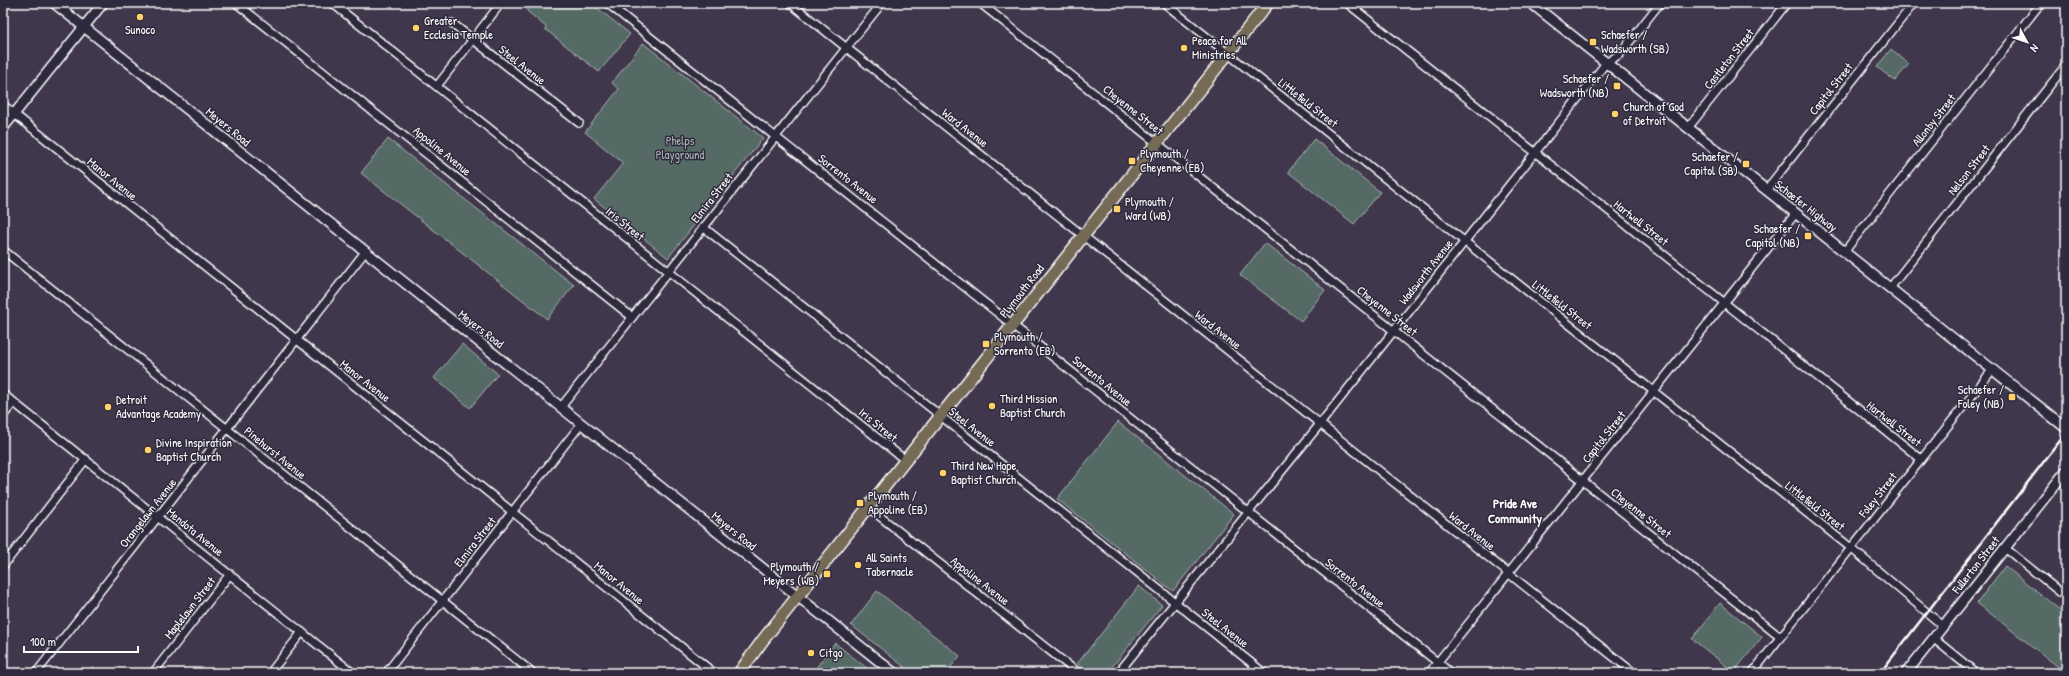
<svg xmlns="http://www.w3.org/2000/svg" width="2069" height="676" font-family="'Patrick Hand',sans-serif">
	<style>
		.green { fill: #546a65; stroke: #aab4b2 }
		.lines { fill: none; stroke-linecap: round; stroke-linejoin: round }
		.minor-casing { stroke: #fff; stroke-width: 10 }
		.tertiary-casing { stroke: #fff; stroke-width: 12 }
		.primary-casing { stroke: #fff; stroke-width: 14 }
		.minor { stroke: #2f2a3d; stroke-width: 7 }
		.tertiary { stroke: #2f2a3d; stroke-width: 9 }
		.primary { stroke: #746b55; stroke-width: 11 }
		.rail { stroke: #fff; stroke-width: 2.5 }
		.poi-dot { fill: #ffd166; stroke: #2f2a3d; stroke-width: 1.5 }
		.labels { text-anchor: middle; stroke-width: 3; stroke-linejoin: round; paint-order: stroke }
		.poi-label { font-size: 12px; fill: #fff; stroke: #2f2a3d; text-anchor: start }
		.street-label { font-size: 12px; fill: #fff; stroke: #2f2a3d }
		.park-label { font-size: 12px; fill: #aab4b2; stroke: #2f2a3d }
		.neighbourhood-label { font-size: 13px; font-weight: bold; fill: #fff; stroke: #2f2a3d }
	</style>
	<rect width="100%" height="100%" fill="#40374c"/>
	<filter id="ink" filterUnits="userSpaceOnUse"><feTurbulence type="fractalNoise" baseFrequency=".025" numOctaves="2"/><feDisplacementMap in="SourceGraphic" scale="8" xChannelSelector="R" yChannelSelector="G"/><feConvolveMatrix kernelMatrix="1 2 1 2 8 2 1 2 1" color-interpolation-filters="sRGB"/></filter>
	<g filter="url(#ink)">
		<g class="green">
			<path d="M521 3H591L630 34 599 72 545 29 546 27 527 11 528 9Z"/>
			<path d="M643 43 763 138 668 258 594 199 623 163 585 132 619 89 612 83Z"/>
			<path d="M1891 49 1909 64 1895 81 1877 67Z"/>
			<path d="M388 139 574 285 547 319 361 173Z"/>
			<path d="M1314 139 1380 192 1354 224 1288 172Z"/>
			<path d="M1265 243 1325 290 1301 321 1240 275Z"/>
			<path d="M462 344 498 374 470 408 434 378Z"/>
			<path d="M1118 422 1234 514 1173 591 1057 499Z"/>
			<path d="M2005 566 2066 615V673L1977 603Z"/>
			<path d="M1139 586 1162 605 1107 673H1089L1077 664Z"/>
			<path d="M877 591 960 656 946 673H912L851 625Z"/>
			<path d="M1720 603 1762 637 1734 672 1692 639Z"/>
			<path d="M835 643 873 673H812Z"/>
		</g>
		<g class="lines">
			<defs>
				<g id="minor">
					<path d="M236 3 632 317"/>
					<path d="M332 3 905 460"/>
					<path d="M607 3 1451 673"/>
					<path d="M790 3 1634 673"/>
					<path d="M980 3 1780 637"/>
					<path d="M1164 3 1851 548 1943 626"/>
					<path d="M1347 3 1921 459"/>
					<path d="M452 23 579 123"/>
					<path d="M437 86 501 3"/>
					<path d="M3 105 714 673"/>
					<path d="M1688 128 1787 3"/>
					<path d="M1766 190 1914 3"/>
					<path d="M703 227 1264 673"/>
					<path d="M3 250 533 673"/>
					<path d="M1844 252 2041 3"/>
					<path d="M1890 288 2066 65"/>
					<path d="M3 394 353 673"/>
					<path d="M561 407 882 3"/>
					<path d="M3 416 14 402"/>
					<path d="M868 507 1078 673"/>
					<path d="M2005 548 2066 597"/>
					<path d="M3 566 86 459"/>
					<path d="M1933 638 1976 673"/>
					<path d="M36 673 365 252"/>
					<path d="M153 673 230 574"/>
					<path d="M270 673 302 632"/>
					<path d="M386 673 581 424"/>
					<path d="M1118 673 1320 424 1606 63 1620 54 1660 3"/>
					<path d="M1429 673 1796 213"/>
					<path d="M1752 673 1993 369"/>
				</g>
				<g id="tertiary">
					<path d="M54 3 894 673"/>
					<path d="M1531 3 2066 428"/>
					<path d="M3 128 103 3"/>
					<path d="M1906 673 2066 471"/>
				</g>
				<path id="primary" d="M739 673 763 640 1268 3"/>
			</defs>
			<use href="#minor" class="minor-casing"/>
			<use href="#tertiary" class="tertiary-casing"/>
			<use href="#primary" class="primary-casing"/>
			<use href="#minor" class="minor"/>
			<use href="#tertiary" class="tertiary"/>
			<use href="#primary" class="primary"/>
			<path class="rail" d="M1880 673 2066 433"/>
		</g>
	</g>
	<g class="poi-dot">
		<circle cx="140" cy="17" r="4"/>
		<circle cx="416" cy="28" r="4"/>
		<rect x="1589" y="38" width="8" height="8" rx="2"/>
		<circle cx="1184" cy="48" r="4"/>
		<rect x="1613" y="82" width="8" height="8" rx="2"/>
		<circle cx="1615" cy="114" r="4"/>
		<rect x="1128" y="157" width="8" height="8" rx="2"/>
		<rect x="1742" y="160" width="8" height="8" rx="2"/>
		<rect x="1113" y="205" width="8" height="8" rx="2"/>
		<rect x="1804" y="232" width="8" height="8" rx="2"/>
		<rect x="982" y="340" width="8" height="8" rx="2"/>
		<rect x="2008" y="393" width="8" height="8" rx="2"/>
		<circle cx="992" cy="406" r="4"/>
		<circle cx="108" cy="407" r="4"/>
		<circle cx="148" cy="450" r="4"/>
		<circle cx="943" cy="473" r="4"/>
		<rect x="856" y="499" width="8" height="8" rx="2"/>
		<circle cx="858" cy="565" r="4"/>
		<rect x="823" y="570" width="8" height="8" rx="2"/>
		<circle cx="811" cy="653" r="4"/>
	</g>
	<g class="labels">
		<g class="poi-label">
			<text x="424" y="25">Greater<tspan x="424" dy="14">Ecclesia Temple</tspan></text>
			<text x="140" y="34" text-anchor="middle">Sunoco</text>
			<text x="1601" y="39">Schaefer /<tspan x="1601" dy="14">Wadsworth (SB)</tspan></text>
			<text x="1192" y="45">Peace for All<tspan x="1192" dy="14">Ministries</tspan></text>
			<text x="1609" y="83" text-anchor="end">Schaefer /<tspan x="1609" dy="14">Wadsworth (NB)</tspan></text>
			<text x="1623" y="111">Church of God<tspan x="1623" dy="14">of Detroit</tspan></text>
			<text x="1140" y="158">Plymouth /<tspan x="1140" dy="14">Cheyenne (EB)</tspan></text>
			<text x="1738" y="161" text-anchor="end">Schaefer /<tspan x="1738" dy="14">Capitol (SB)</tspan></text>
			<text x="1125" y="206">Plymouth /<tspan x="1125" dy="14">Ward (WB)</tspan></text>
			<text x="1800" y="233" text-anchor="end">Schaefer /<tspan x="1800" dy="14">Capitol (NB)</tspan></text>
			<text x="994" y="341">Plymouth /<tspan x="994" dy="14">Sorrento (EB)</tspan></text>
			<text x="2004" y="394" text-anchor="end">Schaefer /<tspan x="2004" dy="14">Foley (NB)</tspan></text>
			<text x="1000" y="403">Third Mission<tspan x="1000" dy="14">Baptist Church</tspan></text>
			<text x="116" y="404">Detroit<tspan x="116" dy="14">Advantage Academy</tspan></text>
			<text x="156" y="447">Divine Inspiration<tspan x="156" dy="14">Baptist Church</tspan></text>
			<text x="951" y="470">Third New Hope<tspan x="951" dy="14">Baptist Church</tspan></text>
			<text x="868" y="500">Plymouth /<tspan x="868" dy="14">Appoline (EB)</tspan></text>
			<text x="866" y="562">All Saints<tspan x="866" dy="14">Tabernacle</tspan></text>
			<text x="819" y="571" text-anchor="end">Plymouth /<tspan x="819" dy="14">Meyers (WB)</tspan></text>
			<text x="819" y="657">Citgo</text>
		</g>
		<g class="street-label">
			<text transform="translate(1729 59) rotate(-52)" y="4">Castleton Street</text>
			<text transform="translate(522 65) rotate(38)" y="4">Steel Avenue</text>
			<text transform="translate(1831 89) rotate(-52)" y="4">Capitol Street</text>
			<text transform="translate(1308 103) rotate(38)" y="4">Littlefield Street</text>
			<text transform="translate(1133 110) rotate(38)" y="4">Cheyenne Street</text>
			<text transform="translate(1934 120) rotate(-52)" y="4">Allonby Street</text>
			<text transform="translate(228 127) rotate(39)" y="4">Meyers Road</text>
			<text transform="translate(965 128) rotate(38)" y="4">Ward Avenue</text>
			<text transform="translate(442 151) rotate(39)" y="4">Appoline Avenue</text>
			<text transform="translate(1969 170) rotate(-52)" y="4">Nelson Street</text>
			<text transform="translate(112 179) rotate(39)" y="4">Manor Avenue</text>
			<text transform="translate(848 179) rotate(38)" y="4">Sorrento Avenue</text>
			<text transform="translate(712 198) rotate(-52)" y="4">Elmira Street</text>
			<text transform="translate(1806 206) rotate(38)" y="4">Schaefer Highway</text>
			<text transform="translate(1641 223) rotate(38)" y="4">Hartwell Street</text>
			<text transform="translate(625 224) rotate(39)" y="4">Iris Street</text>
			<text transform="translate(1426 272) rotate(-52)" y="4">Wadsworth Avenue</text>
			<text transform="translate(1022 291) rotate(-52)" y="4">Plymouth Road</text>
			<text transform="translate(1562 305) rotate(38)" y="4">Littlefield Street</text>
			<text transform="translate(1387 311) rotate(38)" y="4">Cheyenne Street</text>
			<text transform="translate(481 329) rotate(38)" y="4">Meyers Road</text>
			<text transform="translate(1218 330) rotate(38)" y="4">Ward Avenue</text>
			<text transform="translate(365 381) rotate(38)" y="4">Manor Avenue</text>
			<text transform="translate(1102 381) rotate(39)" y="4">Sorrento Avenue</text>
			<text transform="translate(1894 424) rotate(38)" y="4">Hartwell Street</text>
			<text transform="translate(878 425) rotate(39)" y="4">Iris Street</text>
			<text transform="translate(972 427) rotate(38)" y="4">Steel Avenue</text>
			<text transform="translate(1604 437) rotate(-52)" y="4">Capitol Street</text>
			<text transform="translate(275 453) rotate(39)" y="4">Pinehurst Avenue</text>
			<text transform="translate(1878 495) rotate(-52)" y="4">Foley Street</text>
			<text transform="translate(1815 506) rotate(38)" y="4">Littlefield Street</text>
			<text transform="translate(148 513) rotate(-52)" y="4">Orangelawn Avenue</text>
			<text transform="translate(1641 513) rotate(38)" y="4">Cheyenne Street</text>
			<text transform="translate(734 531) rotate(39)" y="4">Meyers Road</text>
			<text transform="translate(1472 531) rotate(38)" y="4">Ward Avenue</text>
			<text transform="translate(195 532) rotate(39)" y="4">Mendota Avenue</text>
			<text transform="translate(475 542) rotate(-52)" y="4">Elmira Street</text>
			<text transform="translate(1976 565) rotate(-52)" y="4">Fullerton Street</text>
			<text transform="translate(980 581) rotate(38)" y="4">Appoline Avenue</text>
			<text transform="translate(619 583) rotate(39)" y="4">Manor Avenue</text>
			<text transform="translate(1355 583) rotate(38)" y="4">Sorrento Avenue</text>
			<text transform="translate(190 608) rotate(-52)" y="4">Maplelawn Street</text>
			<text transform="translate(1225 628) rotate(38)" y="4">Steel Avenue</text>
		</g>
		<g class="park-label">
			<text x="680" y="145">Phelps<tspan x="680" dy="14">Playground</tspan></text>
		</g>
		<g class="neighbourhood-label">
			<text x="1515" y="508">Pride Ave<tspan x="1515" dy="15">Community</tspan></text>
		</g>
	</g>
	<rect width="2069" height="676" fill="none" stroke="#2f2a3d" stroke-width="16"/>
	<rect x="8" y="8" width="2053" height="660" fill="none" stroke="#fff" stroke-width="1.5" filter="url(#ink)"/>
	<g transform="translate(2027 42) rotate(130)" stroke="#2f2a3d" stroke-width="3" paint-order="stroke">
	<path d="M0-3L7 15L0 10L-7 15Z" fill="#ffffff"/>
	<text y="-6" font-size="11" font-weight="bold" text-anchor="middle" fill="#ffffff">N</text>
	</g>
	<path d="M24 646v6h114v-6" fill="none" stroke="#ffffff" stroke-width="2"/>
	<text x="30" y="646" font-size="12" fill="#ffffff" stroke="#2f2a3d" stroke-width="3" paint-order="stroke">100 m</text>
</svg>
